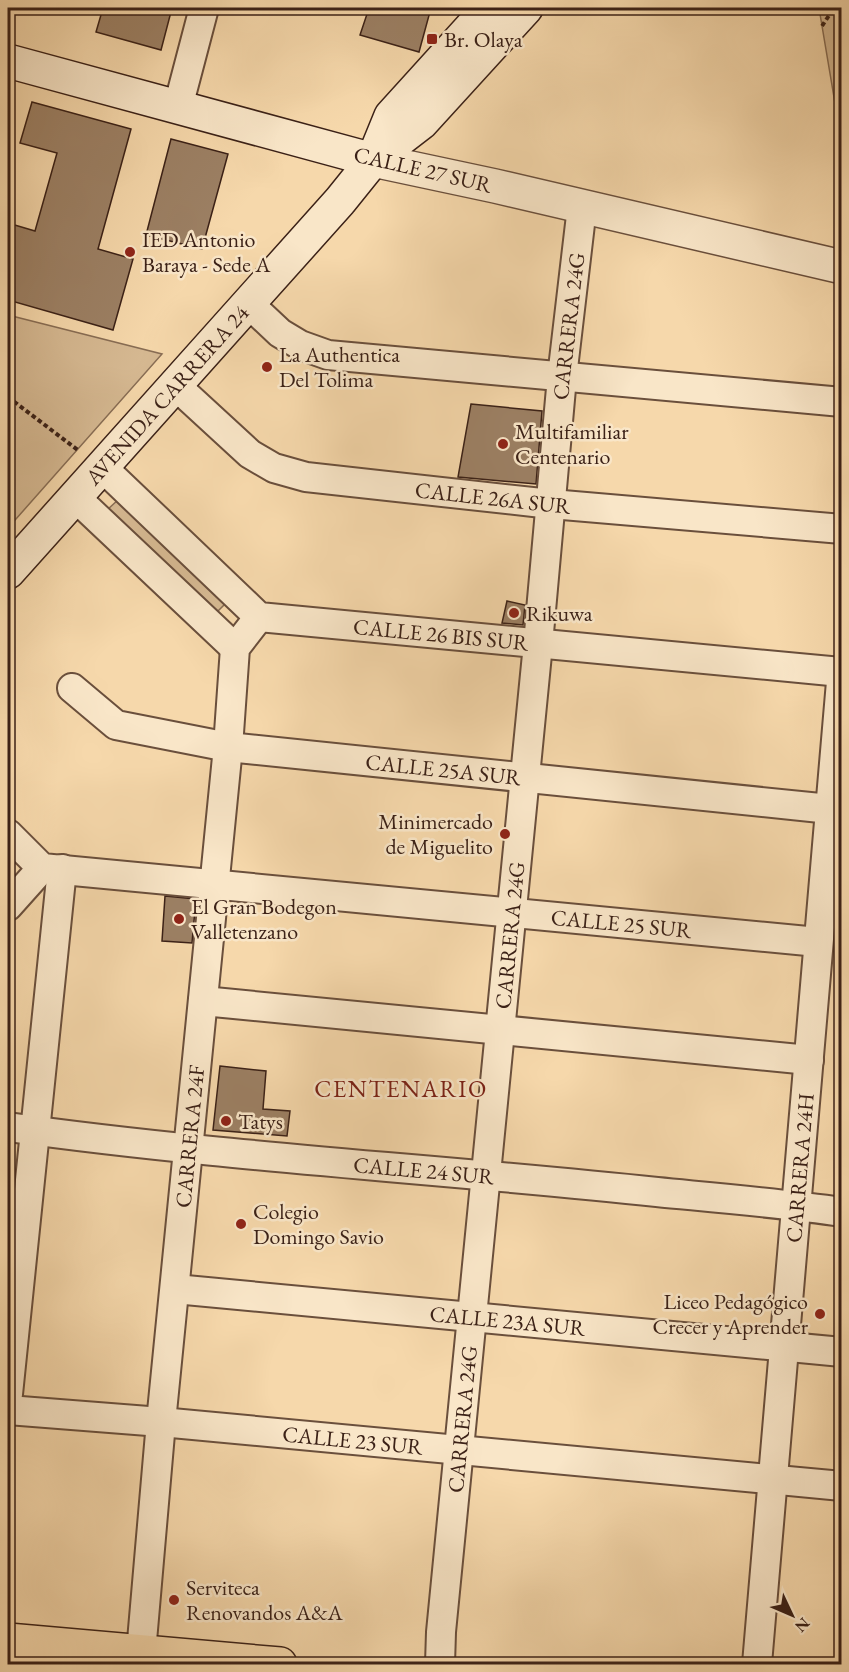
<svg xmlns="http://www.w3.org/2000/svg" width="849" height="1672" font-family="'EB Garamond',serif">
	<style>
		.green { fill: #d6b992; stroke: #886d54; stroke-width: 1.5 }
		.building { fill: #9c8064; stroke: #3b2117; stroke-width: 1.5 }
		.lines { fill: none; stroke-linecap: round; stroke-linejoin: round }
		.minor-casing { stroke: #6a4f3c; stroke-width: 32 }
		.tertiary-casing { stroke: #6a4f3c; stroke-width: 36 }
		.secondary-casing { stroke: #3b2117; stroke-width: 36 }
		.primary-casing { stroke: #3b2117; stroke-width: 36 }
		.path { stroke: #3b2117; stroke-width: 4; stroke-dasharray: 4.5 3; stroke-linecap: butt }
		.minor { stroke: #f9e6c8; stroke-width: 28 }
		.tertiary { stroke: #f9e6c8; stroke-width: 33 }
		.secondary { stroke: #f9e6c8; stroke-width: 33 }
		.primary { stroke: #f6d8ab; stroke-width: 33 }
		.poi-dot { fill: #8f2418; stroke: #f9e6c8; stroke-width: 2 }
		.labels { text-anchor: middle; stroke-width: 5; stroke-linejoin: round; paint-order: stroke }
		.poi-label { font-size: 22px; fill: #3b2117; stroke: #f9e6c8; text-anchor: start }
		.street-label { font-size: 22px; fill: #3b2117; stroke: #f9e6c8 }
		.neighbourhood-label { font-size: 24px; letter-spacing: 1.5px; fill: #7a1f14; stroke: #f9e6c8 }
	</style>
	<rect width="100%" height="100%" fill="#f6d8ab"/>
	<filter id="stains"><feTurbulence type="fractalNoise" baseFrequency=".00333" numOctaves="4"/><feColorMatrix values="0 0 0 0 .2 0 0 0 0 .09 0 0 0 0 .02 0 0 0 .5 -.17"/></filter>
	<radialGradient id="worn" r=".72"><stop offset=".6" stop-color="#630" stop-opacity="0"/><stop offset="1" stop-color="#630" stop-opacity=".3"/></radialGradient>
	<g class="green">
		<path d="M819 8H841V139Z"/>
		<path d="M8 315 162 354 8 528Z"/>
		<path d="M119 499 228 601 216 613 107 510Z"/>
	</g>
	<g class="building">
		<path d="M103 8H172L161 50 96 32Z"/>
		<path d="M369 8 394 13 395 8H431L419 52 360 35Z"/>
		<path d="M32 102 131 129 98 249 133 259 113 330 8 300V223L35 231 57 153 20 143Z"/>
		<path d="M171 139 228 154 202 249 146 235Z"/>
		<path d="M471 404 542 411 536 484 458 477Z"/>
		<path d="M507 601 525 605 523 625 502 623Z"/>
		<path d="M165 896 196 899 192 943 162 941Z"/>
		<path d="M220 1066 266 1071 263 1109 290 1111 287 1136 213 1130Z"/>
	</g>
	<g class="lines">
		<defs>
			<g id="minor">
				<path d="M178 107 204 8"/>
				<path d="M248 303 280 333 300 345 328 355 842 402"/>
				<path id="s1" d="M175 385 250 454 274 468 306 477 551 504 842 529"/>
				<path id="s2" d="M102 467 259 617 841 672"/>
				<path d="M75 497 235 648"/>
				<path id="s3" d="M72 688 116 725 228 747 830 809"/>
				<path id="s4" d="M8 834 42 868 818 942"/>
				<path d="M8 906 42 868"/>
				<path d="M203 1001 809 1060"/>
				<path id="s5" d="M8 1127C223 1157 441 1169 657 1192 719 1198 780 1203 842 1212"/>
				<path id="s6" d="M175 1289 842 1352"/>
				<path d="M8 1394 62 869"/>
				<path id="s7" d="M8 1410 161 1422 842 1486"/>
				<path id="s8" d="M140 1664 161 1422 228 747 235 648 259 617"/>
				<path id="s9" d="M440 1664 441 1632 538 644 562 377 582 207"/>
				<path id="s10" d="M757 1664 842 670"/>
			</g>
			<path id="tertiary" d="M373 160 495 186 842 267"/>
			<g id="secondary">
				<path d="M8 61 373 160"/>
				<path d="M373 160 391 116 489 8"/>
				<path id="s11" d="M8 572 340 201 373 160 421 123 526 8"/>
			</g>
			<path id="primary" d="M8 1640 280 1664"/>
		</defs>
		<use href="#minor" class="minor-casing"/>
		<use href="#tertiary" class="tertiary-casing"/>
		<use href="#secondary" class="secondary-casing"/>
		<use href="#primary" class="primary-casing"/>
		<g class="path">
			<path d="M822 26 834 8"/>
			<path d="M8 397 79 451"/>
		</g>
		<use href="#minor" class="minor"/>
		<use href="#tertiary" class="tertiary"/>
		<use href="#secondary" class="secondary"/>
		<use href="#primary" class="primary"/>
	</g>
	<g class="poi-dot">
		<rect x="426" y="33" width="12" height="12" rx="3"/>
		<circle cx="130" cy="252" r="6"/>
		<circle cx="267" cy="367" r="6"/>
		<circle cx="503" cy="444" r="6"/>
		<circle cx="514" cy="613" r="6"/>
		<circle cx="505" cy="834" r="6"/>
		<circle cx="179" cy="919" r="6"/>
		<circle cx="226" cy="1121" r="6"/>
		<circle cx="241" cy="1224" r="6"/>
		<circle cx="820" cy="1314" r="6"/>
		<circle cx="174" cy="1600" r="6"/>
	</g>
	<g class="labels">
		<g class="poi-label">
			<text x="444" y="47">Br. Olaya</text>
			<text x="142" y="247">IED Antonio<tspan x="142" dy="25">Baraya - Sede A</tspan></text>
			<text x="279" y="362">La Authentica<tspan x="279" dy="25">Del Tolima</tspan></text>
			<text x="515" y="439">Multifamiliar<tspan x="515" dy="25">Centenario</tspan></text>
			<text x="526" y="621">Rikuwa</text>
			<text x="493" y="829" text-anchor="end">Minimercado<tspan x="493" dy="25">de Miguelito</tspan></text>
			<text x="191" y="914">El Gran Bodegon<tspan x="191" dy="25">Valletenzano</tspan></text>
			<text x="238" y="1129">Tatys</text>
			<text x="253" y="1219">Colegio<tspan x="253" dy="25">Domingo Savio</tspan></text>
			<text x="808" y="1309" text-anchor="end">Liceo Pedagógico<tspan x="808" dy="25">Crecer y Aprender</tspan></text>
			<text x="186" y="1595">Serviteca<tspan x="186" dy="25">Renovandos A&amp;A</tspan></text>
		</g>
		<g class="street-label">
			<text transform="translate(423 169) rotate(13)" y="8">CALLE 27 SUR</text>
			<text dy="8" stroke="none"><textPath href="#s9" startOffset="1344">CARRERA 24G</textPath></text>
			<text dy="8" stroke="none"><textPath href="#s11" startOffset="238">AVENIDA CARRERA 24</textPath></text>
			<text dy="8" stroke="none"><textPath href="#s1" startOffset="351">CALLE 26A SUR</textPath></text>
			<text dy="8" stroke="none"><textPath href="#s2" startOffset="400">CALLE 26 BIS SUR</textPath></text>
			<text dy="8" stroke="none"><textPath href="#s3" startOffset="388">CALLE 25A SUR</textPath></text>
			<text dy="8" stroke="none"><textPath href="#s4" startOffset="630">CALLE 25 SUR</textPath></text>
			<text dy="8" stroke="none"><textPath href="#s9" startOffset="732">CARRERA 24G</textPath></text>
			<text dy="8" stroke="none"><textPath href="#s8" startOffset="530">CARRERA 24F</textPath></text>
			<text dy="8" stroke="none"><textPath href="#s10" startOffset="498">CARRERA 24H</textPath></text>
			<text dy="8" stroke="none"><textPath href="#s5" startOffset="418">CALLE 24 SUR</textPath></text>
			<text dy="8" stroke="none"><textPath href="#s6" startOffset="334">CALLE 23A SUR</textPath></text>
			<text dy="8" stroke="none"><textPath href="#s9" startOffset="246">CARRERA 24G</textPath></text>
			<text dy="8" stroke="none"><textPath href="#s7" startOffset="346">CALLE 23 SUR</textPath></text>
		</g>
		<g class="neighbourhood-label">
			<text x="401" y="1097">CENTENARIO</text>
		</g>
	</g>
	<rect width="849" height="1672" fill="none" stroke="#f6d8ab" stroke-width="30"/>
	<rect x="9" y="9" width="831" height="1654" fill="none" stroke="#3b2117" stroke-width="3"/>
	<rect x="15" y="15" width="819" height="1642" fill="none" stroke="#3b2117" stroke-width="1.5"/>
	<g transform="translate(792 1615) rotate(134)" stroke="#f9e6c8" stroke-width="4.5" paint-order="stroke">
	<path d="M0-4.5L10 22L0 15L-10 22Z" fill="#3b2117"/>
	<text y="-9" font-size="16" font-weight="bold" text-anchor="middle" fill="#3b2117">N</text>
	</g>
	<rect width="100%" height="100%" filter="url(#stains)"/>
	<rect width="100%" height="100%" fill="url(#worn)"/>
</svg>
